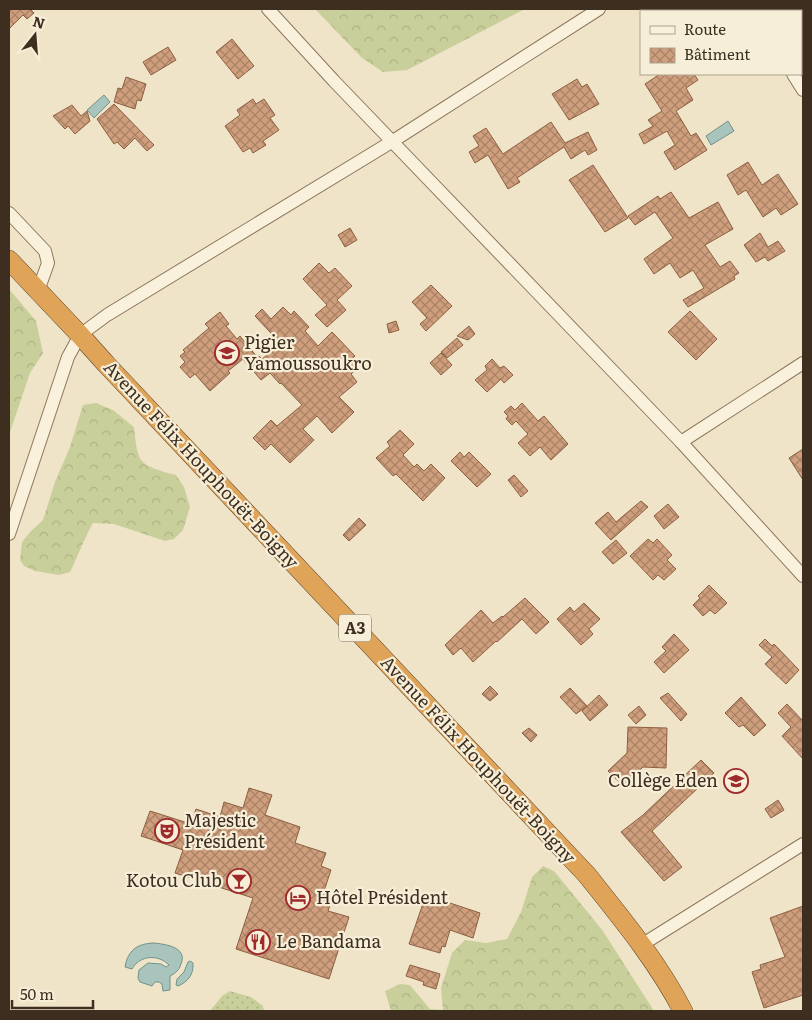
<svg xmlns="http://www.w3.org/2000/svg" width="812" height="1020" font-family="Literata,serif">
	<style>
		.forest { fill: url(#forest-crowns) }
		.park { fill: url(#park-dots) }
		.water { fill: #a9c4bc; stroke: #6f938a }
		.building { fill: url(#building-cross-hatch); stroke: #8d5f41 }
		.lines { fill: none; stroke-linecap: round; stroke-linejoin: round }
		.minor-casing { stroke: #8d765c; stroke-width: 14 }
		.highway-casing { stroke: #5b4430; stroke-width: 20 }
		.minor { stroke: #faf1dc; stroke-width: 12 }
		.highway { stroke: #e0a458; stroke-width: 19 }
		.labels { text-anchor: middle; stroke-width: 4.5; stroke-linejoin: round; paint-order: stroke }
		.shield { fill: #f7eed8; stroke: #756857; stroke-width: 1 }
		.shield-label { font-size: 16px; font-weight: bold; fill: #3d2e20 }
		.poi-label { font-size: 18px; fill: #3d2e20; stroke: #f7eed8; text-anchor: start }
		.street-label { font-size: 18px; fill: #3d2e20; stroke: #f7eed8 }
	</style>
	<defs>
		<pattern id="forest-crowns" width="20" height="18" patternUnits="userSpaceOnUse" patternTransform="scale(1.25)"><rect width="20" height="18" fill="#c9cf9b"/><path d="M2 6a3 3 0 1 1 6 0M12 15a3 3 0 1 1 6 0" fill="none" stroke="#aeb285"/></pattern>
		<pattern id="park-dots" width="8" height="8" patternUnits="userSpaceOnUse" patternTransform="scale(1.25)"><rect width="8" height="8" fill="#c9cf9b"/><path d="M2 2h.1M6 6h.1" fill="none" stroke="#aeb285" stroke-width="1.8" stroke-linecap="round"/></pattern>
		<pattern id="building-cross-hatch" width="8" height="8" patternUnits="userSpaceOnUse" patternTransform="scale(1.25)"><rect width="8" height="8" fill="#cf9f7d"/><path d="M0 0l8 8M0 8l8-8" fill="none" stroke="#a98266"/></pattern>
	</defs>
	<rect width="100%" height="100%" fill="#f0e4c8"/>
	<g class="forest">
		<path d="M315 9H525L407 70 383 72 362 58Z"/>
		<path d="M9 289 36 321 43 353 30 373 9 435Z"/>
		<path d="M96 403 113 410 134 427C138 465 139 465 176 475L184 487 190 507 183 530 174 539 165 541 114 524 93 523C84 539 78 556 70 572L59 575 35 571 24 566 20 560 22 542 31 531 43 520 55 482 70 447 83 405Z"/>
		<path d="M543 866 554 871 603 931 654 1011H391L385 991 400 984 410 985 430 1009 443 1010 441 988 452 953 465 940 486 943 507 939 521 912 532 877Z"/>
	</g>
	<path class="park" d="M230 991 251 997 263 1006 264 1011H210L222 996Z"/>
	<g class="water">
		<path d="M104 95 110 102 94 118 87 110Z"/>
		<path d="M728 121 734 131 711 145 706 136Z"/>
		<path d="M153 943C165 944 188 947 181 964 179 970 176 973 170 976V990L163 991 162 984 159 982H155L152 986 140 982 138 978 139 970 148 963 161 964 166 967 169 965C158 954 140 955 132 969L125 967C128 950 137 944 153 943Z"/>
		<path d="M190 961 193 963C194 974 188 982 178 986L176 985 177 979 184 972 188 962Z"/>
	</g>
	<g class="building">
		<path d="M9 9H30L34 13 27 19 23 15 9 29Z"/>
		<path d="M232 39 254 66 238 79 216 52Z"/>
		<path d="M168 47 176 60 151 75 143 62Z"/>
		<path d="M660 74H694L698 80 686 88 693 100 676 111 691 136 696 133 707 150 675 170 664 152 675 145 667 131 644 144 639 134 653 126 648 120 662 111 645 84Z"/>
		<path d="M126 77 146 84 141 101 137 100 135 109 114 102 118 88 122 89Z"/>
		<path d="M577 79 582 87 587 84 599 104 569 120 552 94Z"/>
		<path d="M253 99 256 104 264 99 275 115 270 118 279 130 263 141 266 145 253 153 250 148 243 152 225 126 240 115 237 110Z"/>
		<path d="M114 104 154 145 147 151 135 138 124 149 117 142 114 144 97 119Z"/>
		<path d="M72 105 81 116 87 111 90 121 75 134 68 126 65 129 53 116Z"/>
		<path d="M551 122 565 143 588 132 597 150 588 155 585 150 571 159 564 147 517 178 520 182 508 189 488 155 475 163 469 152 479 146 473 136 486 128 503 154Z"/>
		<path d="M748 162 762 185 778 174 798 204 781 215 776 208 763 217 746 190 738 195 727 175Z"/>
		<path d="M593 165 628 218 605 232 569 180Z"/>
		<path d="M671 192 689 218 718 202 733 229 705 245 720 267 730 261 739 273 734 276 735 279 688 307 683 300 704 288 693 270 680 278 670 263 654 274 644 259 673 238 655 212 635 225 628 216 658 196 660 199Z"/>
		<path d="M350 228 357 240 345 247 338 235Z"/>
		<path d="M760 233 768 247 778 241 785 251 768 261 765 257 756 262 744 245Z"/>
		<path d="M319 263 329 273 335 268 352 286 337 300 346 310 327 327 315 315 327 305 303 279Z"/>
		<path d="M431 285 452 306 426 331 420 324 427 318 412 302Z"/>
		<path d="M283 307 291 315 294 311 309 327 305 331 318 346 332 332 355 356 351 359 358 368 351 374 357 382 339 397 354 412 332 433 317 416 303 429 314 440 290 463 271 444 265 450 253 438 271 420 277 426 302 405 281 383 280 384 270 373 261 380 243 359 228 371 230 373 210 391 195 374 190 378 180 367 185 362 180 356 185 352 183 350 209 328 205 324 220 312 229 324 226 326 237 339 240 336 257 357 259 356 262 359 281 344 255 316 262 309 271 319Z"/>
		<path d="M690 311 717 339 696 360 668 332Z"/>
		<path d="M396 321 399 330 389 333 387 324Z"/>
		<path d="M469 326 475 334 468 340 457 336Z"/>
		<path d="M457 338 463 345 447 358 441 352Z"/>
		<path d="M441 353 452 365 441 375 430 363Z"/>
		<path d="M492 359 500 368 504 366 513 375 504 383 501 379 487 392 475 380 487 370 485 366Z"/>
		<path d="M522 403 538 421 544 416 568 444 551 460 540 447 530 456 518 443 528 434 516 421 512 425 506 419 508 416 504 412 511 406 515 410Z"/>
		<path d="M400 430 414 444 403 455 414 467 417 464 424 471 431 464 445 478 423 501 396 474 393 476 376 458 390 446 387 442Z"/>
		<path d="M803 449V480L789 458Z"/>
		<path d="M460 452 464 457 469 452 491 474 477 487 451 461Z"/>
		<path d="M514 475 528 491 521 497 508 480Z"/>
		<path d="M641 501 648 507 611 540 595 523 608 512 616 522Z"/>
		<path d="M668 504 679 517 664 529 654 516Z"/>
		<path d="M359 518 366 525 349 541 343 535Z"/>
		<path d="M648 539 653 543 657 539 672 555 667 560 676 569 664 580 658 575 653 580 630 556Z"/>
		<path d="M616 540 627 553 613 564 602 552Z"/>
		<path d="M709 585 727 603 715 614 710 610 703 616 693 605 700 598 698 596Z"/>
		<path d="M525 598 549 622 536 634 522 619 497 642 496 641 473 662 461 648 453 655 445 645 481 610 493 623 502 616 503 617Z"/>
		<path d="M584 603 600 619 589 629 593 634 581 645 557 619 570 607 574 612Z"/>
		<path d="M674 634 689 650 664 673 654 662 666 651 662 647Z"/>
		<path d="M765 639 772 646 774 644 799 670 786 684 765 664 772 657 759 645Z"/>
		<path d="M490 686 498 694 490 701 482 694Z"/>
		<path d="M570 688 587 706 576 714 560 697Z"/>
		<path d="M668 693 687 714 681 721 660 698Z"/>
		<path d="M599 695 608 705 590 721 582 711Z"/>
		<path d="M741 697 766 725 754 736 743 725 739 727 725 713Z"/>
		<path d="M787 704 803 721V759L782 736 791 727 778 713Z"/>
		<path d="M639 706 646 715 636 724 628 715Z"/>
		<path d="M628 727 667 728 666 768 643 767 623 786 608 771 627 753Z"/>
		<path d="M529 728 537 735 531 742 522 733Z"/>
		<path d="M701 760 714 773 652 831 682 867 664 881 621 832 643 815Z"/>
		<path d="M249 788 272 795 265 815 300 827 295 843 326 853 321 866 331 870 323 894 333 897 328 911 349 917 329 979 236 949 253 898 175 873 183 850 141 836 150 811 191 824 196 809 220 817 224 802 243 808Z"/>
		<path d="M778 800 784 810 771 818 765 809Z"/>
		<path d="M426 895 480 913 473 938 450 930 445 947 442 946 440 953 409 944Z"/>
		<path d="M803 906V995L764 1008 752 972 761 969 760 965 785 957 770 918Z"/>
		<path d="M410 965 440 974 436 989 423 985 424 982 406 976Z"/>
	</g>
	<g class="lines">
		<defs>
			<g id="minor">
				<path d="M268 9 334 81 681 442 803 576"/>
				<path d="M753 9 755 11"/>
				<path d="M793 74 803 90"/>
				<path d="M9 213 45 251 48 263 38 291"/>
				<path d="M681 442 803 363"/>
				<path d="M9 534 68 357 80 335 107 315 393 141 599 9"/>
				<path d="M643 944 803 844"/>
			</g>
			<path id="highway" d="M9 260 80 335 106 364 587 875C622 919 657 961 683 1011"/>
		</defs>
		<use href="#minor" class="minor-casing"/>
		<use href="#highway" class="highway-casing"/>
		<use href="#minor" class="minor"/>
		<use href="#highway" class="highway"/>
	</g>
	<defs>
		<symbol id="school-ring" viewBox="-11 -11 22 22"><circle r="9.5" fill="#f7eed8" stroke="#9e2a2b" stroke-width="1.5"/><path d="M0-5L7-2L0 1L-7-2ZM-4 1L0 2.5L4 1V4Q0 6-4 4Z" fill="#9e2a2b"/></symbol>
		<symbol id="theatre-ring" viewBox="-11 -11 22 22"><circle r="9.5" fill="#f7eed8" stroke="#9e2a2b" stroke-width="1.5"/><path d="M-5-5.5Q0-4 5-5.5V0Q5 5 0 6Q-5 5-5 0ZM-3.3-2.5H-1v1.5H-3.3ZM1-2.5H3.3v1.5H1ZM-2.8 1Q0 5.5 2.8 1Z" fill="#9e2a2b"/></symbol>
		<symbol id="bar-ring" viewBox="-11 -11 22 22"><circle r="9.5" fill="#f7eed8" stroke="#9e2a2b" stroke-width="1.5"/><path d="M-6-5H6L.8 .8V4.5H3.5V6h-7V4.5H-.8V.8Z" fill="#9e2a2b"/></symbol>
		<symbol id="hotel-ring" viewBox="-11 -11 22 22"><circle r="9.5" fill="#f7eed8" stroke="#9e2a2b" stroke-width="1.5"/><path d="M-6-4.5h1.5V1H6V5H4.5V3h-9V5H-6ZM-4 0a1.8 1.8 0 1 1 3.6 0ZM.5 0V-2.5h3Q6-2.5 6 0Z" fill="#9e2a2b"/></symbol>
		<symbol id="restaurant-ring" viewBox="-11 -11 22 22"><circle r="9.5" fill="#f7eed8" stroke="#9e2a2b" stroke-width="1.5"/><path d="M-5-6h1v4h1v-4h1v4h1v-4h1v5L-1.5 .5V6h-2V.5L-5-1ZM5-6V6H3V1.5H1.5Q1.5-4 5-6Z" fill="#9e2a2b"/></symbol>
	</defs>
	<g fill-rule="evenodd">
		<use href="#school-ring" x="213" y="339" width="28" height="28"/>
		<use href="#school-ring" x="722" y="767" width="28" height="28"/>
		<use href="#theatre-ring" x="153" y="817" width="28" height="28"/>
		<use href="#bar-ring" x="225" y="867" width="28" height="28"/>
		<use href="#hotel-ring" x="284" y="884" width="28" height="28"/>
		<use href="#restaurant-ring" x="244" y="928" width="28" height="28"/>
	</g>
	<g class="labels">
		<rect class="shield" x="339" y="614.5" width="32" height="27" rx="4"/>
		<g class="shield-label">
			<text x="355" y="634">A3</text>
		</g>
		<g class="poi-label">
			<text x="244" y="349">Pigier<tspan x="244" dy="21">Yamoussoukro</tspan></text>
			<text x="718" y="787" text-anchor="end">Collège Eden</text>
			<text x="184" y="827">Majestic<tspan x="184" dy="21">Président</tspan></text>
			<text x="222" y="887" text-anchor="end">Kotou Club</text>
			<text x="316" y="904">Hôtel Président</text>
			<text x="276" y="948">Le Bandama</text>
		</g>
		<g class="street-label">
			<text transform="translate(201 465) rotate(47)" y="6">Avenue Félix Houphouët-Boigny</text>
			<text transform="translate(478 760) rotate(47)" y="6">Avenue Félix Houphouët-Boigny</text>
		</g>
	</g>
	<rect width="812" height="1020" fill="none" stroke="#3d2e20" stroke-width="20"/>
	<rect x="640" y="10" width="162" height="65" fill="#f7eed8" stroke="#ada18e"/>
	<rect x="650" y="26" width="25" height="8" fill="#faf1dc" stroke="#ada18e"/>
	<text x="684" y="35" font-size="15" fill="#3d2e20">Route</text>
	<rect x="650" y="48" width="25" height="15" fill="url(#building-cross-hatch)" stroke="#ada18e"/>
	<text x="684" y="60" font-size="15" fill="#3d2e20">Bâtiment</text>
	<g transform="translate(35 35) rotate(17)" stroke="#f7eed8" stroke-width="4" paint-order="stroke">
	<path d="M0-4L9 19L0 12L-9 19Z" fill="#3d2e20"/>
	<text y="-8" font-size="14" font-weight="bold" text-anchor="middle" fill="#3d2e20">N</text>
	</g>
	<path d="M12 1000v8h81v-8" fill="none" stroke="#3d2e20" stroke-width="2.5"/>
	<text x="20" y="1000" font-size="15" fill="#3d2e20" stroke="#f7eed8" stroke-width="4" paint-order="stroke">50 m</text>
</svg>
